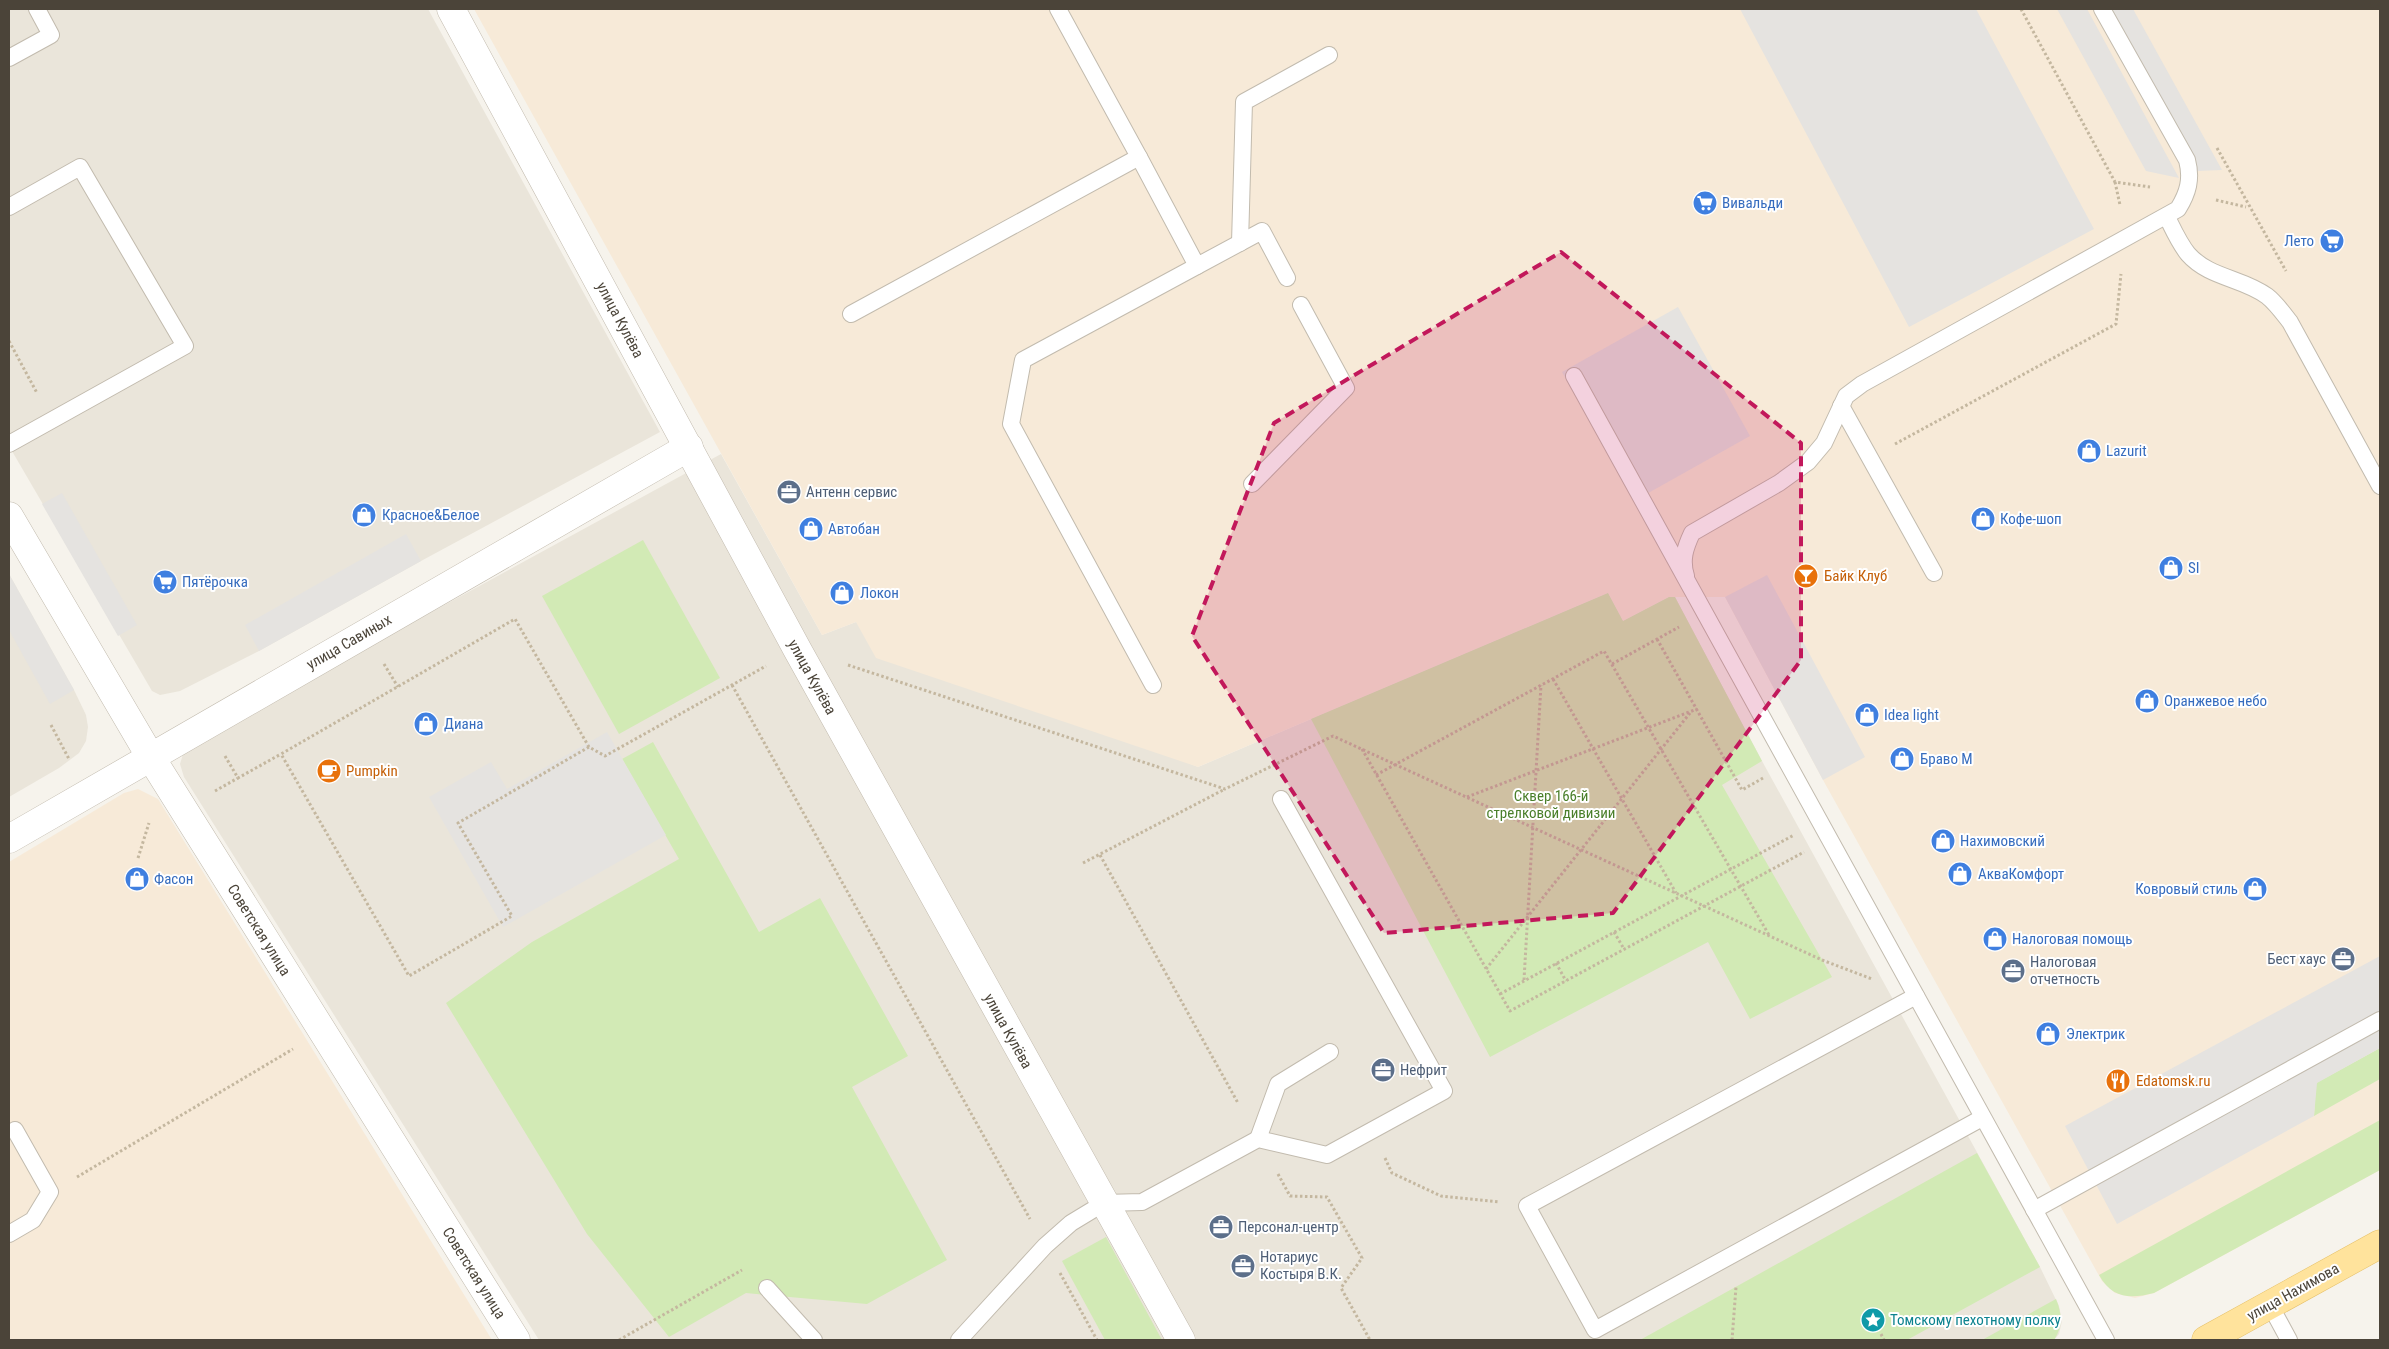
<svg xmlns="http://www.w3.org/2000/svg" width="2389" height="1349" font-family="'Roboto Condensed',sans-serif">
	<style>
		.residential { fill: #eae5da }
		.commercial { fill: #f7ead8 }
		.green { fill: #d2eab5 }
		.parking { fill: #e5e3e0 }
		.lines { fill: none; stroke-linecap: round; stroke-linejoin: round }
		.service-casing { stroke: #c2bbae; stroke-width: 18 }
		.minor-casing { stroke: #c2bbae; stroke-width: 29 }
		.tertiary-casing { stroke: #c2bbae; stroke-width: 29 }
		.primary-casing { stroke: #e6c16a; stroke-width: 29 }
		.path { stroke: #c4b79f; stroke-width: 3; stroke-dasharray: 2.5 2.5; stroke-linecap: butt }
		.service { stroke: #fff; stroke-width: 16 }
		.minor { stroke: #fff; stroke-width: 28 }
		.tertiary { stroke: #fff; stroke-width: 28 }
		.primary { stroke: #ffe39c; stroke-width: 28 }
		.marked { fill: #c2185b; fill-opacity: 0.2; stroke: #c2185b; stroke-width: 4; stroke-dasharray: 10 6; stroke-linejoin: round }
		.labels { text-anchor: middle; stroke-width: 4; stroke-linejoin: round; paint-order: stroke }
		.shop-label { font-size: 15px; fill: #366cbe; stroke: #fff; text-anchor: start }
		.street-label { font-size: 15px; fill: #4b4439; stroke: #fff }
		.service-label { font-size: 15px; fill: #4e5e75; stroke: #fff; text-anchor: start }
		.food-label { font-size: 15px; fill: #c56008; stroke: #fff; text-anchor: start }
		.park-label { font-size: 15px; fill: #4a7f2a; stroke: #fff }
		.culture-label { font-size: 15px; fill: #0d838f; stroke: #fff; text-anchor: start }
	</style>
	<rect width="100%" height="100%" fill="#f6f3ec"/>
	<g class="residential">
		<path d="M9 9H428L660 432 421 561 259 651 180 691 160 695 152 691 9 446Z"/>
		<path d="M721 454 822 635 856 622 1198 767 1608 593 1623 621 1669 597H1675L1762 761 2040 1267 2059 1306 2062 1321 2059 1334 2054 1340H539L184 777 180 764 184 751 190 744Z"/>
		<path d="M9 574 74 690 86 715 88 727 86 741 79 753 59 768 9 797Z"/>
	</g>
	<g class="commercial">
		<path d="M474 9H2380V1170L2154 1293 2135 1298 2115 1293 2102 1281 1823 780 1725 597H1669L1623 621 1608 593 1198 767 876 658 856 622 822 635Z"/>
		<path d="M138 789 158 799 492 1340H9V862L124 793Z"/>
	</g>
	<g class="green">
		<path d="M643 540 720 678 619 734 542 596Z"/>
		<path d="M1608 593 1623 621 1669 597H1675L1762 761 1722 785 1832 977 1750 1019 1708 942 1490 1057 1311 719Z"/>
		<path d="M653 742 759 932 820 898 908 1056 852 1087 947 1260 867 1304 746 1293 669 1337 587 1234 446 1003 532 942 679 859 622 759Z"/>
		<path d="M2380 1048V1079L2314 1116 2316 1083Z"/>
		<path d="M2380 1120V1170L2154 1293C2131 1299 2112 1299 2099 1275Z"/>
		<path d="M1977 1153 2040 1267 1907 1340H1640Z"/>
		<path d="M1106 1237 1162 1340H1105L1062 1261Z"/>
		<path d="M2056 1299C2062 1313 2063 1327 2054 1340H1982Z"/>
	</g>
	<g class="parking">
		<path d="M1740 9H1976L2094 229 1909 327Z"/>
		<path d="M2057 9H2087L2179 178 2146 171Z"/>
		<path d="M2104 9H2133L2222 170 2197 171Z"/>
		<path d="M1678 307 1750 436 1634 501 1562 372Z"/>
		<path d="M62 493 137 625 118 636 42 504Z"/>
		<path d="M406 534 421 561 259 651 245 625Z"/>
		<path d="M9 574 74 690 50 704 9 630Z"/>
		<path d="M1767 575 1865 757 1823 780 1725 597Z"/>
		<path d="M607 732 666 835 503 927 429 797 491 762 507 789Z"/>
		<path d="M2380 956V1048L2317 1083 2314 1116 2117 1224 2065 1126Z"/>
	</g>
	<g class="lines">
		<defs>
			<g id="service">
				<path d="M9 58 51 35 37 9"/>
				<path d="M1139 157 1197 266 1262 231 1287 278"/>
				<path d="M9 207 80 167 185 346 9 444"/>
				<path d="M2167 217C2173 229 2179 243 2188 254 2209 278 2243 278 2267 296 2276 303 2283 313 2290 322L2380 486"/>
				<path d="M1240 243 1244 102 1329 55"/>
				<path d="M851 314 1139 157 1058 9"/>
				<path d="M1574 376 2106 1340"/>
				<path d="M1841 406 1934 573"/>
				<path d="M1252 484 1346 388 1301 305"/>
				<path d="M1686 576C1681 560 1685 548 1692 533L1779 483 1808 462 1824 443 1846 396 1862 384 2178 209C2188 193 2192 179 2187 160L2102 9"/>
				<path d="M1153 685 1011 424 1023 360 1197 266"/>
				<path d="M1916 996 1527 1206 1595 1330 1982 1118"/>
				<path d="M1258 1139 1278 1084 1330 1052"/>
				<path d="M2034 1210 2380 1020"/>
				<path d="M9 1234 33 1220 50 1192 15 1130"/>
				<path d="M767 1288 814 1340"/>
				<path d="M2270 1305 2289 1340"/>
				<path d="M959 1340 1045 1246 1071 1223 1104 1203 1142 1202 1258 1139 1327 1155 1444 1091 1281 799"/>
			</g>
			<g id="minor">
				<path d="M451 9 797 649 1181 1340"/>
				<path d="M9 839 689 447"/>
			</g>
			<path id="tertiary" d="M9 516 150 756 516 1340"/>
			<path id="primary" d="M2206 1340 2380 1244"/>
		</defs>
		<use href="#service" class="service-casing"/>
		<use href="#minor" class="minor-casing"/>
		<use href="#tertiary" class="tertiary-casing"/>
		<use href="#primary" class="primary-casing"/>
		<g class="path">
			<path d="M2021 9 2115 182 2150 187"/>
			<path d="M2217 148 2286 271"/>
			<path d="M2115 182 2120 205"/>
			<path d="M2216 200 2246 207"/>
			<path d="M9 341 37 393"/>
			<path d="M1895 444 2116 324 2121 274"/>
			<path d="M1657 639 1742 790 1763 778"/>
			<path d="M384 664 398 687"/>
			<path d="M1612 664 1679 627"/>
			<path d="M848 665 1225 789 1333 736 1822 960 1872 979"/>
			<path d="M1553 679 1676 893"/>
			<path d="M732 685 1030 1219"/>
			<path d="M51 725 69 759"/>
			<path d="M589 747 458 823 512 916 409 976 281 754 515 619 589 747 605 756 766 666"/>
			<path d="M1362 749 1510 1011 1804 852"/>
			<path d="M225 756 238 778 281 754"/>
			<path d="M1376 775 1604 651 1769 935"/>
			<path d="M215 791 238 778"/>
			<path d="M1467 797 1697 709"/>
			<path d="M1100 855 1238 1103"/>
			<path d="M138 858 149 823"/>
			<path d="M1083 863 1225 789"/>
			<path d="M1614 932 1624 949"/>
			<path d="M1556 963 1566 981"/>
			<path d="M1486 969 1690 713"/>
			<path d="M1524 980 1541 685"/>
			<path d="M1500 994 1794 835"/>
			<path d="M1385 1158 1392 1173 1441 1196 1499 1202"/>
			<path d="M1278 1174 1290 1196 1327 1197 1362 1258 1341 1288 1370 1340"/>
			<path d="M77 1177 293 1049"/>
			<path d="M1060 1273 1097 1340"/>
			<path d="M1881 1334 1884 1340"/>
			<path d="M619 1340 742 1270"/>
			<path d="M1732 1340 1736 1287"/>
		</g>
		<use href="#service" class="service"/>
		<use href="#minor" class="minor"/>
		<use href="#tertiary" class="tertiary"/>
		<use href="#primary" class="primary"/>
	</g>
	<path class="marked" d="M1561 252 1801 443V660L1613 913 1384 933 1192 636 1274 423Z"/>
	<defs>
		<symbol id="supermarket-disc" viewBox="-11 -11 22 22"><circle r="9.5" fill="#3f7fe0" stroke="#fff"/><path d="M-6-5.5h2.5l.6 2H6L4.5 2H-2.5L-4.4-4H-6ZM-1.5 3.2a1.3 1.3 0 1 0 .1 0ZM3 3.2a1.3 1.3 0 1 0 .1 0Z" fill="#fff"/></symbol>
		<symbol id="shop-disc" viewBox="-11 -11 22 22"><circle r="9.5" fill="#3f7fe0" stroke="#fff"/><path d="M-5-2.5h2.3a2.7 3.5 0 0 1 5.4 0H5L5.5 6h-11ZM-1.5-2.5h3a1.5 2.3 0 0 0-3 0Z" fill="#fff"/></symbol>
		<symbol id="office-disc" viewBox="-11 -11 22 22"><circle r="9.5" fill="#5c6f8a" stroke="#fff"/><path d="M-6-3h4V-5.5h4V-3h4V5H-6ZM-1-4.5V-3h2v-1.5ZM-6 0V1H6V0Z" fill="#fff"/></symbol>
		<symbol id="bar-disc" viewBox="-11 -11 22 22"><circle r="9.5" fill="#e8710a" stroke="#fff"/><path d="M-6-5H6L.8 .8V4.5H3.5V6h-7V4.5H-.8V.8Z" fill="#fff"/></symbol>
		<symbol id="cafe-disc" viewBox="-11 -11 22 22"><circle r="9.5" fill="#e8710a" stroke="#fff"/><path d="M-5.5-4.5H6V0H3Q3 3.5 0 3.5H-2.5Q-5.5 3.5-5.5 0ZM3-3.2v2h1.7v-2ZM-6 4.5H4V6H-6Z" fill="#fff"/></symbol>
		<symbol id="restaurant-disc" viewBox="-11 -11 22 22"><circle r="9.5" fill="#e8710a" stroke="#fff"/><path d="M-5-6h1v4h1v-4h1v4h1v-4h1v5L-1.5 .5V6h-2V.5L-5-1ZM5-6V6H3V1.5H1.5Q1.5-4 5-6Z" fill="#fff"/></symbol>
		<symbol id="sight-disc" viewBox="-11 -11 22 22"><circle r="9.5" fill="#0f9aa8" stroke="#fff"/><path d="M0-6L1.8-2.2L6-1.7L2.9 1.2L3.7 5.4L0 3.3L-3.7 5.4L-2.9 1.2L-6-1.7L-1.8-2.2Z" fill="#fff"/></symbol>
	</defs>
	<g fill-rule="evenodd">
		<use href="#supermarket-disc" x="1691" y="189" width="28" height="28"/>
		<use href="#supermarket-disc" x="2318" y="227" width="28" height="28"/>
		<use href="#shop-disc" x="2075" y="437" width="28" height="28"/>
		<use href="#office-disc" x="775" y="478" width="28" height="28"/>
		<use href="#shop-disc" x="350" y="501" width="28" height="28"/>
		<use href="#shop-disc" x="1969" y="505" width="28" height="28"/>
		<use href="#shop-disc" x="797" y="515" width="28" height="28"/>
		<use href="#shop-disc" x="2157" y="554" width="28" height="28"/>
		<use href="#bar-disc" x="1792" y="562" width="28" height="28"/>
		<use href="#supermarket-disc" x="151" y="568" width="28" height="28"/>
		<use href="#shop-disc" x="828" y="579" width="28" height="28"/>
		<use href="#shop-disc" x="2133" y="687" width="28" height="28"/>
		<use href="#shop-disc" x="1853" y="701" width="28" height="28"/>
		<use href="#shop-disc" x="412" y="710" width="28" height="28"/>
		<use href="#shop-disc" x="1888" y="745" width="28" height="28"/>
		<use href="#cafe-disc" x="315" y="757" width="28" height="28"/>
		<use href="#shop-disc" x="1929" y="827" width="28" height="28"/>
		<use href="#shop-disc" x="1946" y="860" width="28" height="28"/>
		<use href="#shop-disc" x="123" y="865" width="28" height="28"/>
		<use href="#shop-disc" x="2241" y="875" width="28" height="28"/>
		<use href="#shop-disc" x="1981" y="925" width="28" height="28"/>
		<use href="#office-disc" x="2329" y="945" width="28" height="28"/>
		<use href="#office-disc" x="1999" y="957" width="28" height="28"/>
		<use href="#shop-disc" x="2034" y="1020" width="28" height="28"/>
		<use href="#office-disc" x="1369" y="1056" width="28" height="28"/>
		<use href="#restaurant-disc" x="2104" y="1067" width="28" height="28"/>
		<use href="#office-disc" x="1207" y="1213" width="28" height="28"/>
		<use href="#office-disc" x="1229" y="1252" width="28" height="28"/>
		<use href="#sight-disc" x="1859" y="1306" width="28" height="28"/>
	</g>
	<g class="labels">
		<g class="shop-label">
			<text x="1722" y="208">Вивальди</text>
			<text x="2314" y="246" text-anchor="end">Лето</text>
			<text x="2106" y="456">Lazurit</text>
			<text x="382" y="520">Красное&amp;Белое</text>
			<text x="2000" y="524">Кофе-шоп</text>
			<text x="828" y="534">Автобан</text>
			<text x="2188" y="573">SI</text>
			<text x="182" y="587">Пятёрочка</text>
			<text x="860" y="598">Локон</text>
			<text x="2164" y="706">Оранжевое небо</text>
			<text x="1884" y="720">Idea light</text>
			<text x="444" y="729">Диана</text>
			<text x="1920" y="764">Браво М</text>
			<text x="1960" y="846">Нахимовский</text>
			<text x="1978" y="879">АкваКомфорт</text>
			<text x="154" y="884">Фасон</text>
			<text x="2238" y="894" text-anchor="end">Ковровый стиль</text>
			<text x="2012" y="944">Налоговая помощь</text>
			<text x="2066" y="1039">Электрик</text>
		</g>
		<g class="street-label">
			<text transform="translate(620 320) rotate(62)" y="5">улица Кулёва</text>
			<text transform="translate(349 642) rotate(-30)" y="5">улица Савиных</text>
			<text transform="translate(812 677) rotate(61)" y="5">улица Кулёва</text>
			<text transform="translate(259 930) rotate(58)" y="5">Советская улица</text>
			<text transform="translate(1008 1031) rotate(61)" y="5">улица Кулёва</text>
			<text transform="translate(474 1273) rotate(58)" y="5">Советская улица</text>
			<text transform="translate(2293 1292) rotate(-29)" y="5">улица Нахимова</text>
		</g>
		<g class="service-label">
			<text x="806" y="497">Антенн сервис</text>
			<text x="2326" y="964" text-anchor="end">Бест хаус</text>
			<text x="2030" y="967">Налоговая<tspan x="2030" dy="17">отчетность</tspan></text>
			<text x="1400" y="1075">Нефрит</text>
			<text x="1238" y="1232">Персонал-центр</text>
			<text x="1260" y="1262">Нотариус<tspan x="1260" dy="17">Костыря В.К.</tspan></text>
		</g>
		<g class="food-label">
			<text x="1824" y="581">Байк Клуб</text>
			<text x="346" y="776">Pumpkin</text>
			<text x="2136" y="1086">Edatomsk.ru</text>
		</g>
		<g class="park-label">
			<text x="1551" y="801">Сквер 166-й<tspan x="1551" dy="17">стрелковой дивизии</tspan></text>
		</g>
		<g class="culture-label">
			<text x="1890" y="1325">Томскому пехотному полку</text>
		</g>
	</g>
	<rect width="2389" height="1349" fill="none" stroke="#4b4439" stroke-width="20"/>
</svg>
